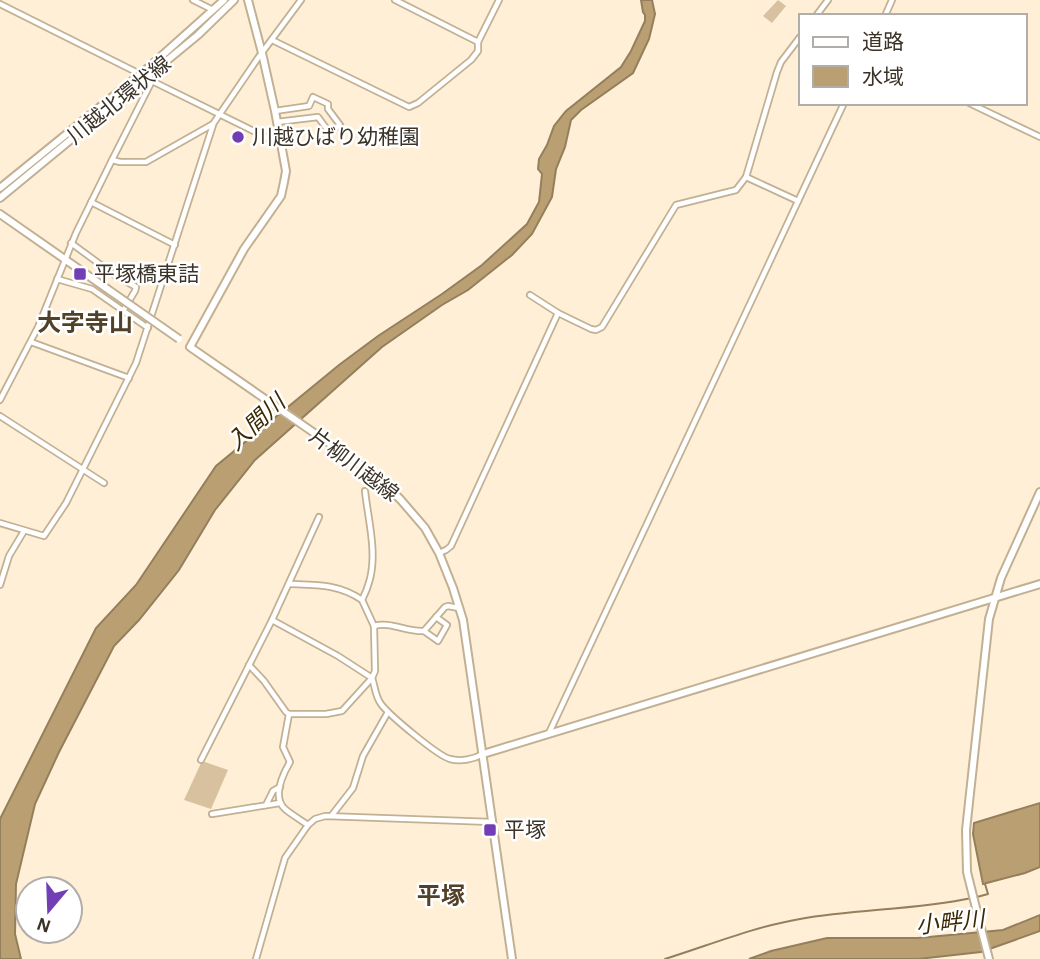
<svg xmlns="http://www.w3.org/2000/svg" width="1040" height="959" font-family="'Alegreya Sans','Noto Sans JP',sans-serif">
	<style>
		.green { fill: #d7c19f }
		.water { fill: #ba9f72; stroke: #947f5c; stroke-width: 2 }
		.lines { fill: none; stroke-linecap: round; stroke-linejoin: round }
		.stream { stroke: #947f5c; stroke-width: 2 }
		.minor-casing { stroke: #c2b093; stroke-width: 8 }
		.tertiary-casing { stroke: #c2b093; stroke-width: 10 }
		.secondary-casing { stroke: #c2b093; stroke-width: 10 }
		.minor { stroke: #fff; stroke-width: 4.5 }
		.tertiary { stroke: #fff; stroke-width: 6 }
		.secondary { stroke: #fff; stroke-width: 6 }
		.tertiary-bridge-casing { stroke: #c2b093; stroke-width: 10; stroke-linecap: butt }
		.tertiary-bridge { stroke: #fff; stroke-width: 6 }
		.poi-dot { fill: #723eb5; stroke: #fff; stroke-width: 2.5 }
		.labels { text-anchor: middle; stroke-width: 5; stroke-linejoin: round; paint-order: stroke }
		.street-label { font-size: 21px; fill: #3b3328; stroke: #fff }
		.poi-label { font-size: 21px; fill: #3b3328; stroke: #fff; text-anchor: start }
		.water-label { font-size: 23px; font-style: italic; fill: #3c2802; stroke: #fff }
		.quarter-label { font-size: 24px; font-weight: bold; fill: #514128; stroke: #fff }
	</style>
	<rect width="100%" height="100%" fill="#ffefd7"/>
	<g class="green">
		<path d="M778 0 786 6 772 23 763 16Z"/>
		<path d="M202 761 228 770 211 809 184 800Z"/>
	</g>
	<g class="water">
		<path d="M641 0H652L655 14 649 39 633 73 581 110 571 120 565 147 556 169 552 197 532 234 512 255 468 290 442 305 382 347 255 460 215 510 179 570 139 620 114 646 59 752 35 804 16 884 15 934 21 959H0V819L96 628 136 585 216 466 339 365 378 336 442 294 482 265 527 224 539 202 542 174 538 169 539 159 547 145 554 126 566 111 621 67 631 51 645 21V15L643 12Z"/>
		<path d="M1040 803V867L1025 873 983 884 973 834 974 823Z"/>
		<path d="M1040 915V931L981 952 918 959H749L771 951 827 938H918L1003 930Z"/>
	</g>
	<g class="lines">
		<g class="stream">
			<path d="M977 897 988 894 985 884"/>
			<path d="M665 959C710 945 753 927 800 919 857 909 915 910 972 898"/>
		</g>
		<defs>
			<g id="minor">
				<path d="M193 0 213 10"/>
				<path d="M395 0 478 42 499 0"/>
				<path d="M0 4 134 71"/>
				<path d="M816 16 828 0"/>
				<path d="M885 16 892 0"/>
				<path d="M272 40 409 107 418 103 471 60 478 51V42"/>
				<path d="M969 103 1040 137"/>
				<path d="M275 111 309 106 313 97 328 104V109L340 125 329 132 318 117 277 122"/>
				<path d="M112 160 152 81 282 145"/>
				<path d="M746 177 798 201"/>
				<path d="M91 202 175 245"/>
				<path d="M71 243 116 276 136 287 135 291 123 311"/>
				<path d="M57 279 92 289 148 328"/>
				<path d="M530 295 558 313 591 329 596 330 602 327 676 205 736 190 746 177 777 72 781 62 800 37"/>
				<path d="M31 342 129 378"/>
				<path d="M0 400 38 327 76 233 112 160 120 162H146L213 124 258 58 301 0"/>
				<path d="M0 416 104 483"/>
				<path d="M365 491C368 519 377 551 370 579 368 587 365 594 362 600L374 626C390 621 406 632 424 631L445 607 448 606 459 608"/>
				<path d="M0 523 44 536 66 503 136 363 213 125"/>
				<path d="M439 553 446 550 451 546 558 313"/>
				<path d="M290 584C317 585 339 584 362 600"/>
				<path d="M0 585 9 556 24 531"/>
				<path d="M272 620 338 656 372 678C375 686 375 696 381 704 389 715 438 756 450 759 461 762 474 759 483 754"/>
				<path d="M424 631 438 641 447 625 436 617"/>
				<path d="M249 665 264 681 286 712 289 714H326L342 711 372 678 375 671 374 626"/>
				<path d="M289 714 283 747 290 762C283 774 272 797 285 809 292 815 301 820 308 825"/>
				<path d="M549 733 844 103"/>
				<path d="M201 760 272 620 319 517"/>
				<path d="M266 805 273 791 280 787"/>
				<path d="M212 814 280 803"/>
				<path d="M332 815 353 788 363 756 388 712"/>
				<path d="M256 959 285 858 308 825 315 819 325 816 492 822"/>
			</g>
			<g id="tertiary">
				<path d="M0 214 106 288"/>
				<path d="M483 754 1040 584"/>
				<path d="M977 912 967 872 966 830 989 619 1001 578 1040 492"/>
				<path d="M977 913 989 959"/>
			</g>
			<g id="secondary">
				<path d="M248 0 262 53 275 111 286 171 284 182 281 196 244 249 190 347 362 466 382 482 400 499 425 528 439 553 453 588 463 620 512 959"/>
				<path d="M0 188 148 68 224 0"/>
				<path d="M0 198 198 35 234 0"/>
			</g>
		</defs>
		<use href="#minor" class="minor-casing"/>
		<use href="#tertiary" class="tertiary-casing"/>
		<use href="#secondary" class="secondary-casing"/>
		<use href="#minor" class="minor"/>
		<use href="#tertiary" class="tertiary"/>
		<use href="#secondary" class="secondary"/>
		<defs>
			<path id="tertiary-bridge" d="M106 288 179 339"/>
		</defs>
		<use href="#tertiary-bridge" class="tertiary-bridge-casing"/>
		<use href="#tertiary-bridge" class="tertiary-bridge"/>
	</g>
	<g class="poi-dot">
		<circle cx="238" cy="137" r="7"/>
		<rect x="73" y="267" width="14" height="14" rx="3.5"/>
		<rect x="483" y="823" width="14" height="14" rx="3.5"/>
	</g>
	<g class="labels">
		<g class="street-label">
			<text transform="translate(119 100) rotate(-39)" y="7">川越北環状線</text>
			<text transform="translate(354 465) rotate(37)" y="7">片柳川越線</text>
		</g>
		<g class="poi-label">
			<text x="252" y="144">川越ひばり幼稚園</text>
			<text x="94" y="281">平塚橋東詰</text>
			<text x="504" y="837">平塚</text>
		</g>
		<g class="water-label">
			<text transform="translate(256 422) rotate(-43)" y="8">入間川</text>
			<text transform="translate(950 922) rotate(-6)" y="8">小畔川</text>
		</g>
		<g class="quarter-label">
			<text x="85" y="331">大字寺山</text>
			<text x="441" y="904">平塚</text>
		</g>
	</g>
	<rect x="799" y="14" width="228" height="91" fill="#ffffff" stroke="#b1ada9" stroke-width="2"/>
	<rect x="813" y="37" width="35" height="10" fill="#ffffff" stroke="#b1ada9" stroke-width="2"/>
	<text x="862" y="49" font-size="21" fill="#3b3328">道路</text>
	<rect x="813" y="66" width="35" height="21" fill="#ba9f72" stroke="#b1ada9" stroke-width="2"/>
	<text x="862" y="84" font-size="21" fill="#3b3328">水域</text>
	<g transform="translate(49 910) rotate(199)"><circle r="33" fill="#ffffff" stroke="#b1ada9" stroke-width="2"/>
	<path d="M0-5L12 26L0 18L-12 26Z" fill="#723eb5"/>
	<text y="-10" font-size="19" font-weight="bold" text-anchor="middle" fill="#3b3328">N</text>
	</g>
</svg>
